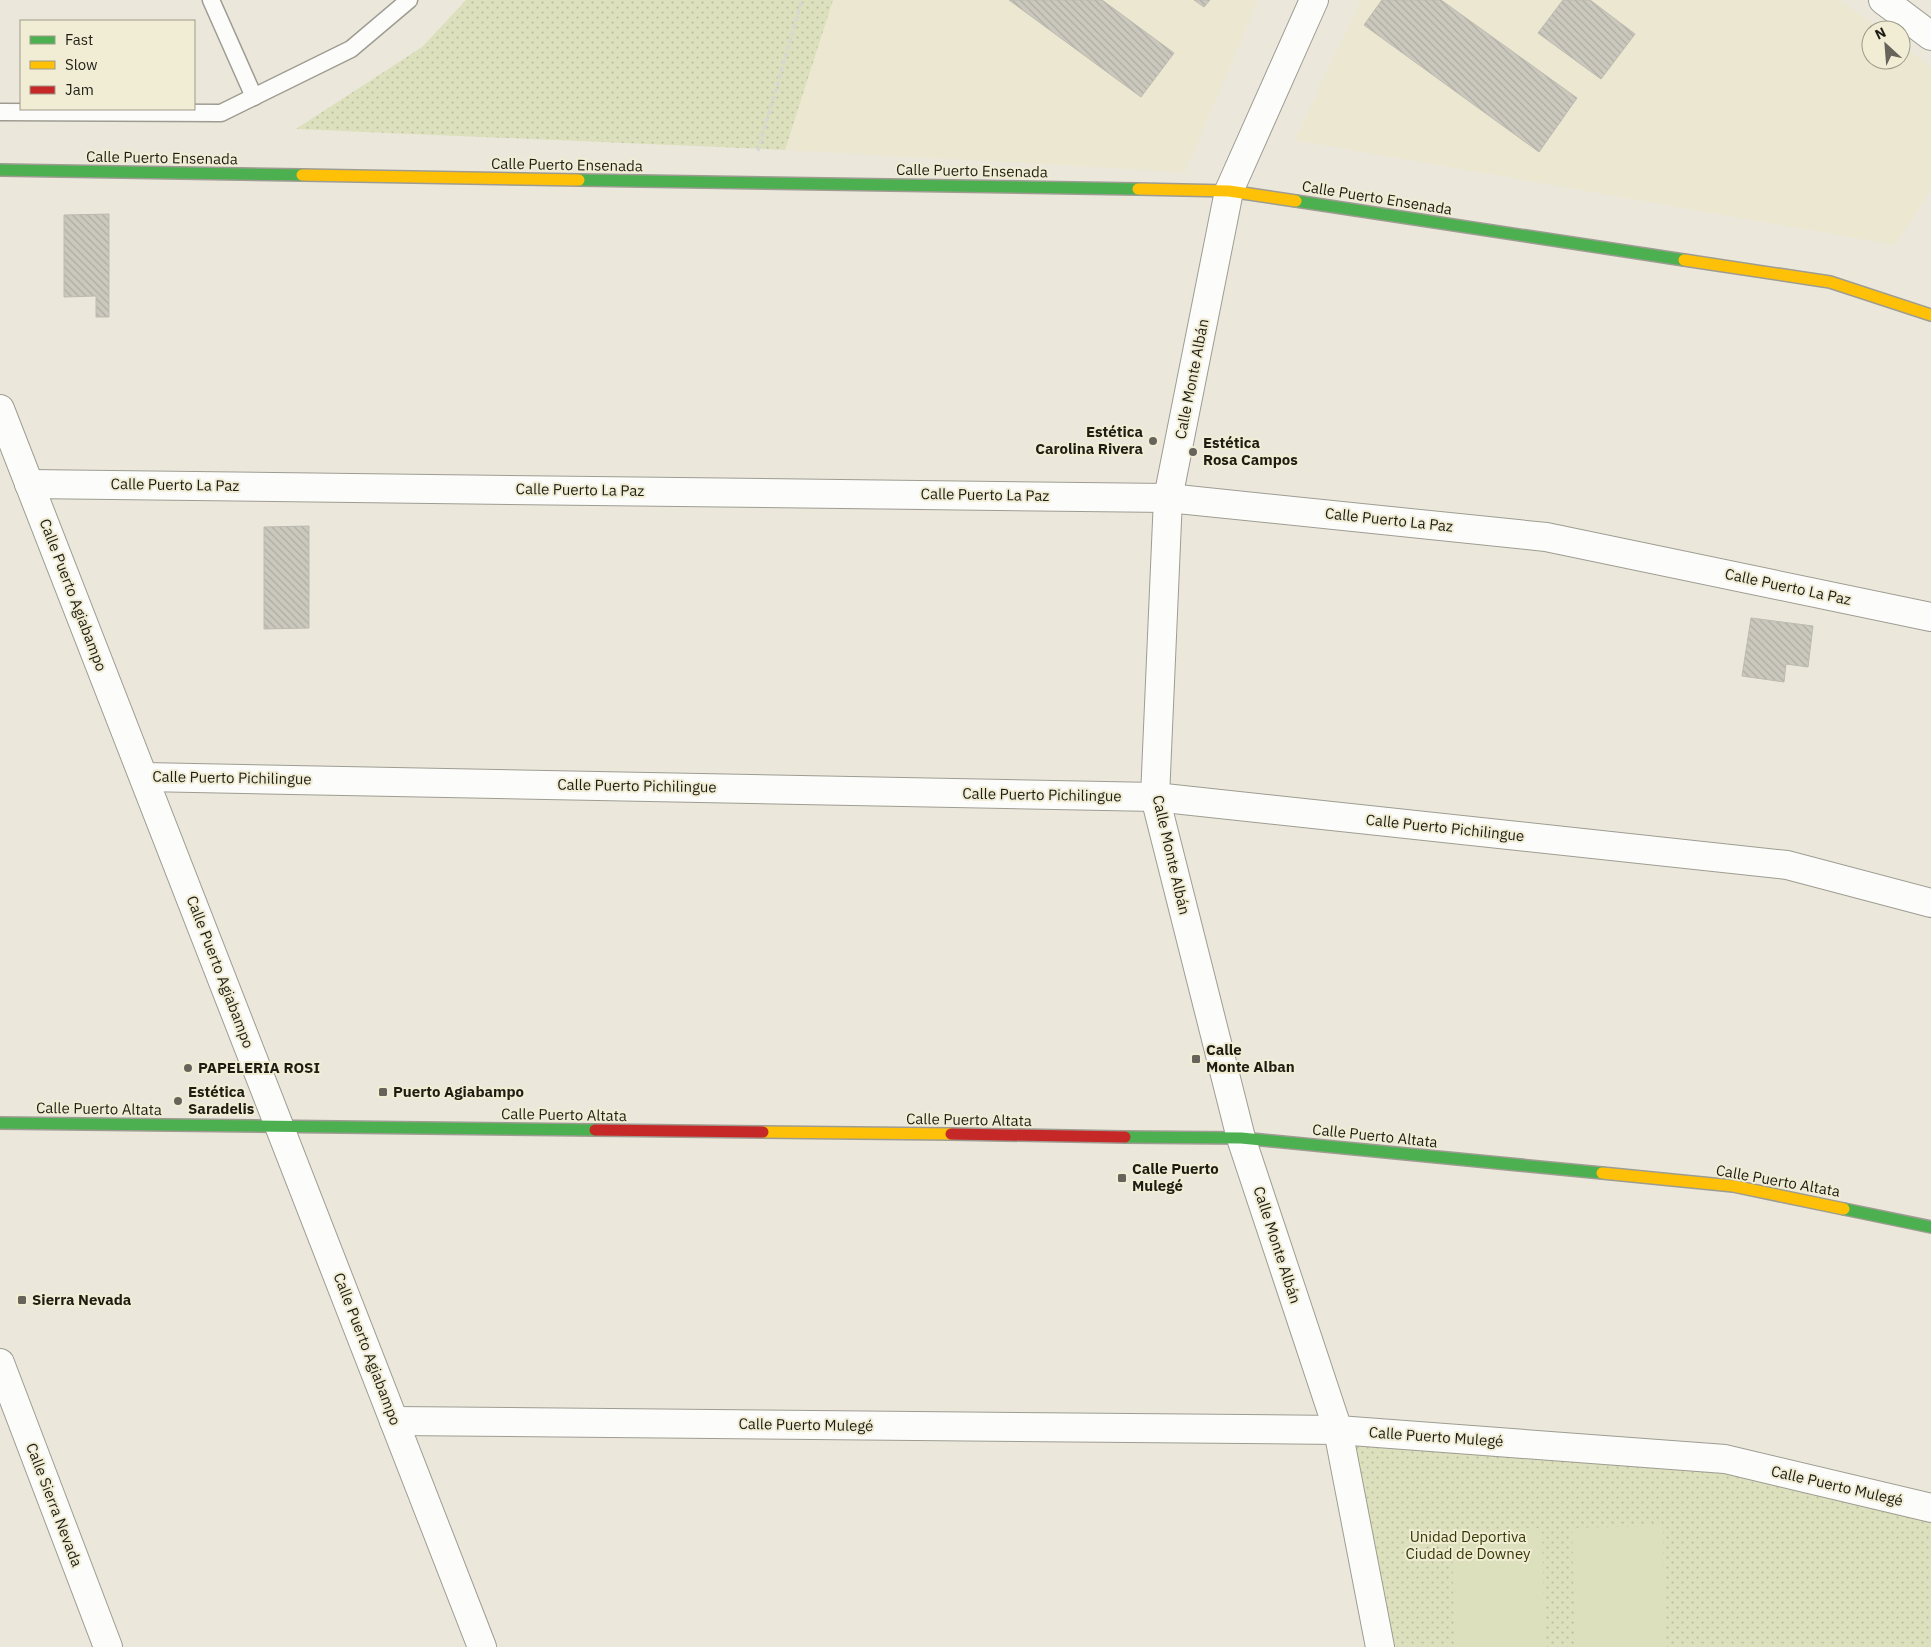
<svg xmlns="http://www.w3.org/2000/svg" width="1931" height="1647" font-family="'IBM Plex Sans',sans-serif">
	<style>
		.built { fill: #ece7d0 }
		.grass { fill: url(#grass-dots) }
		.garden { fill: #dde0bd }
		.building { fill: url(#building-back-hatch); stroke: #bdbbb1 }
		.lines { fill: none; stroke-linecap: round; stroke-linejoin: round }
		.lane-casing { stroke: #9e9c92; stroke-width: 19 }
		.street-casing { stroke: #9e9c92; stroke-width: 30 }
		.fast-casing { stroke: #9e9c92; stroke-width: 14 }
		.slow-casing { stroke: #9e9c92; stroke-width: 14 }
		.jam-casing { stroke: #9e9c92; stroke-width: 14 }
		.path { stroke: #d7d7d3; stroke-width: 3; stroke-dasharray: 5 2.5; stroke-linecap: butt }
		.lane { stroke: #fcfcfa; stroke-width: 16 }
		.street { stroke: #fcfcfa; stroke-width: 28 }
		.fast { stroke: #4caf50; stroke-width: 11 }
		.slow { stroke: #ffc107; stroke-width: 11 }
		.jam { stroke: #c62828; stroke-width: 11 }
		.poi-dot { fill: #66645a; stroke: #f1edd5; stroke-width: 2 }
		.labels { text-anchor: middle; stroke-width: 4; stroke-linejoin: round; paint-order: stroke }
		.street-label { font-size: 15px; fill: #1e1d14; stroke: #f1edd5 }
		.poi-label { font-size: 15px; font-weight: bold; fill: #1e1d14; stroke: #f1edd5; text-anchor: start }
		.park-label { font-size: 15px; fill: #343804; stroke: #f1edd5 }
	</style>
	<defs>
		<pattern id="grass-dots" width="8" height="8" patternUnits="userSpaceOnUse" patternTransform="scale(1.25)"><rect width="8" height="8" fill="#dde0bd"/><path d="M2 2h.1M6 6h.1" fill="none" stroke="#bdc0a2" stroke-width="1.8" stroke-linecap="round"/></pattern>
		<pattern id="building-back-hatch" width="6" height="6" patternUnits="userSpaceOnUse" patternTransform="scale(1.25)"><rect width="6" height="6" fill="#cbc8be"/><path d="M-1 5l2 2M0 0l6 6M5-1l2 2" fill="none" stroke="#aeaba2"/></pattern>
	</defs>
	<rect width="100%" height="100%" fill="#ebe8db"/>
	<g class="built">
		<path d="M830 0H1258L1185 172 785 150Z"/>
		<path d="M1361 0H1840L1881 30H1871V60H1901V45L1931 67V190L1895 245 1295 140Z"/>
	</g>
	<g class="grass">
		<path d="M466 0H833L785 150 296 129 422 47Z"/>
		<path d="M1344 1436 1723 1467 1931 1513V1647H1382Z"/>
	</g>
	<g class="garden">
		<path d="M1663 1526 1665 1647H1575L1572 1528Z"/>
		<path d="M1542 1528 1545 1647H1454L1452 1530Z"/>
	</g>
	<g class="building">
		<path d="M1009 0H1102L1174 53 1141 97Z"/>
		<path d="M1194 0H1210L1204 7Z"/>
		<path d="M1382 0H1441L1577 98 1539 152 1364 25Z"/>
		<path d="M1563 0H1590L1635 34 1601 79 1538 33Z"/>
		<path d="M109 214V317H96V296L64 297V215Z"/>
		<path d="M309 526V628L264 629V527Z"/>
		<path d="M1751 618 1813 626 1808 667 1786 664 1784 682 1742 676Z"/>
	</g>
	<g class="lines">
		<defs>
			<g id="lane">
				<path d="M211 0 254 97"/>
				<path d="M0 112 221 113 351 49 409 0"/>
			</g>
			<g id="street">
				<path d="M1314 0 1229 191 1168 498 1155 797 1241 1138 1338 1430 1380 1647"/>
				<path d="M1883 0 1931 36"/>
				<path d="M0 409 482 1647"/>
				<path d="M29 484 1168 498 1546 537 1931 617"/>
				<path d="M144 777 1155 797 1787 865 1931 903"/>
				<path d="M0 1363 108 1647"/>
				<path d="M394 1421 1338 1430 1725 1459 1931 1508"/>
			</g>
			<g id="fast">
				<path d="M0 170 302 175"/>
				<path d="M579 180 1138 189"/>
				<path d="M1296 201 1684 260"/>
				<path d="M0 1123 595 1130"/>
				<path d="M1125 1137 1241 1138 1602 1173"/>
				<path d="M1844 1209 1931 1227"/>
			</g>
			<g id="slow">
				<path d="M302 175 579 180"/>
				<path d="M1138 189 1229 191 1296 201"/>
				<path d="M1684 260 1830 282 1931 315"/>
				<path d="M763 1132 951 1134"/>
				<path d="M1602 1173 1733 1186 1844 1209"/>
			</g>
			<g id="jam">
				<path d="M595 1130 763 1132"/>
				<path d="M951 1134 1125 1137"/>
			</g>
		</defs>
		<use href="#lane" class="lane-casing"/>
		<use href="#street" class="street-casing"/>
		<use href="#fast" class="fast-casing"/>
		<use href="#slow" class="slow-casing"/>
		<use href="#jam" class="jam-casing"/>
		<path class="path" d="M758 151 802 0"/>
		<use href="#lane" class="lane"/>
		<use href="#street" class="street"/>
		<use href="#fast" class="fast"/>
		<use href="#slow" class="slow"/>
		<use href="#jam" class="jam"/>
	</g>
	<g class="poi-dot">
		<circle cx="1153" cy="441" r="5"/>
		<circle cx="1193" cy="452" r="5"/>
		<rect x="1191" y="1054" width="10" height="10" rx="2.5"/>
		<circle cx="188" cy="1068" r="5"/>
		<rect x="378" y="1087" width="10" height="10" rx="2.5"/>
		<circle cx="178" cy="1101" r="5"/>
		<rect x="1117" y="1173" width="10" height="10" rx="2.5"/>
		<rect x="17" y="1295" width="10" height="10" rx="2.5"/>
	</g>
	<g class="labels">
		<g class="street-label">
			<text transform="translate(162 158) rotate(1)" y="5">Calle Puerto Ensenada</text>
			<text transform="translate(567 165) rotate(1)" y="5">Calle Puerto Ensenada</text>
			<text transform="translate(972 171) rotate(1)" y="5">Calle Puerto Ensenada</text>
			<text transform="translate(1377 198) rotate(9)" y="5">Calle Puerto Ensenada</text>
			<text transform="translate(1192 379) rotate(-79)" y="5">Calle Monte Albán</text>
			<text transform="translate(175 485) rotate(1)" y="5">Calle Puerto La Paz</text>
			<text transform="translate(580 490) rotate(1)" y="5">Calle Puerto La Paz</text>
			<text transform="translate(985 495) rotate(1)" y="5">Calle Puerto La Paz</text>
			<text transform="translate(1389 520) rotate(6)" y="5">Calle Puerto La Paz</text>
			<text transform="translate(1788 587) rotate(12)" y="5">Calle Puerto La Paz</text>
			<text transform="translate(73 595) rotate(69)" y="5">Calle Puerto Agiabampo</text>
			<text transform="translate(232 778) rotate(1)" y="5">Calle Puerto Pichilingue</text>
			<text transform="translate(637 786) rotate(1)" y="5">Calle Puerto Pichilingue</text>
			<text transform="translate(1042 795) rotate(1)" y="5">Calle Puerto Pichilingue</text>
			<text transform="translate(1445 828) rotate(6)" y="5">Calle Puerto Pichilingue</text>
			<text transform="translate(1171 855) rotate(77)" y="5">Calle Monte Albán</text>
			<text transform="translate(220 972) rotate(69)" y="5">Calle Puerto Agiabampo</text>
			<text transform="translate(99 1109) rotate(1)" y="5">Calle Puerto Altata</text>
			<text transform="translate(564 1115) rotate(1)" y="5">Calle Puerto Altata</text>
			<text transform="translate(969 1120) rotate(1)" y="5">Calle Puerto Altata</text>
			<text transform="translate(1375 1136) rotate(6)" y="5">Calle Puerto Altata</text>
			<text transform="translate(1778 1181) rotate(10)" y="5">Calle Puerto Altata</text>
			<text transform="translate(1277 1245) rotate(72)" y="5">Calle Monte Albán</text>
			<text transform="translate(367 1349) rotate(69)" y="5">Calle Puerto Agiabampo</text>
			<text transform="translate(806 1425) rotate(1)" y="5">Calle Puerto Mulegé</text>
			<text transform="translate(1436 1437) rotate(4)" y="5">Calle Puerto Mulegé</text>
			<text transform="translate(1837 1486) rotate(13)" y="5">Calle Puerto Mulegé</text>
			<text transform="translate(54 1505) rotate(69)" y="5">Calle Sierra Nevada</text>
		</g>
		<g class="poi-label">
			<text x="1143" y="437" text-anchor="end">Estética<tspan x="1143" dy="17">Carolina Rivera</tspan></text>
			<text x="1203" y="448">Estética<tspan x="1203" dy="17">Rosa Campos</tspan></text>
			<text x="1206" y="1055">Calle<tspan x="1206" dy="17">Monte Alban</tspan></text>
			<text x="198" y="1073">PAPELERIA ROSI</text>
			<text x="188" y="1097">Estética<tspan x="188" dy="17">Saradelis</tspan></text>
			<text x="393" y="1097">Puerto Agiabampo</text>
			<text x="1132" y="1174">Calle Puerto<tspan x="1132" dy="17">Mulegé</tspan></text>
			<text x="32" y="1305">Sierra Nevada</text>
		</g>
		<g class="park-label">
			<text x="1468" y="1542">Unidad Deportiva<tspan x="1468" dy="17">Ciudad de Downey</tspan></text>
		</g>
	</g>
	<rect x="20" y="20" width="175" height="90" fill="#f1edd5" stroke="#9d9a88"/>
	<rect x="30" y="36" width="25" height="8" fill="#4caf50" stroke="#9d9a88"/>
	<text x="65" y="45" font-size="15" fill="#1e1d14">Fast</text>
	<rect x="30" y="61" width="25" height="8" fill="#ffc107" stroke="#9d9a88"/>
	<text x="65" y="70" font-size="15" fill="#1e1d14">Slow</text>
	<rect x="30" y="86" width="25" height="8" fill="#c62828" stroke="#9d9a88"/>
	<text x="65" y="95" font-size="15" fill="#1e1d14">Jam</text>
	<g transform="translate(1886 45) rotate(334)"><circle r="24" fill="#f1edd5" stroke="#9d9a88"/>
	<path d="M0-4L9 19L0 12L-9 19Z" fill="#66645a"/>
	<text y="-8" font-size="14" font-weight="bold" text-anchor="middle" fill="#1e1d14">N</text>
	</g>
</svg>
